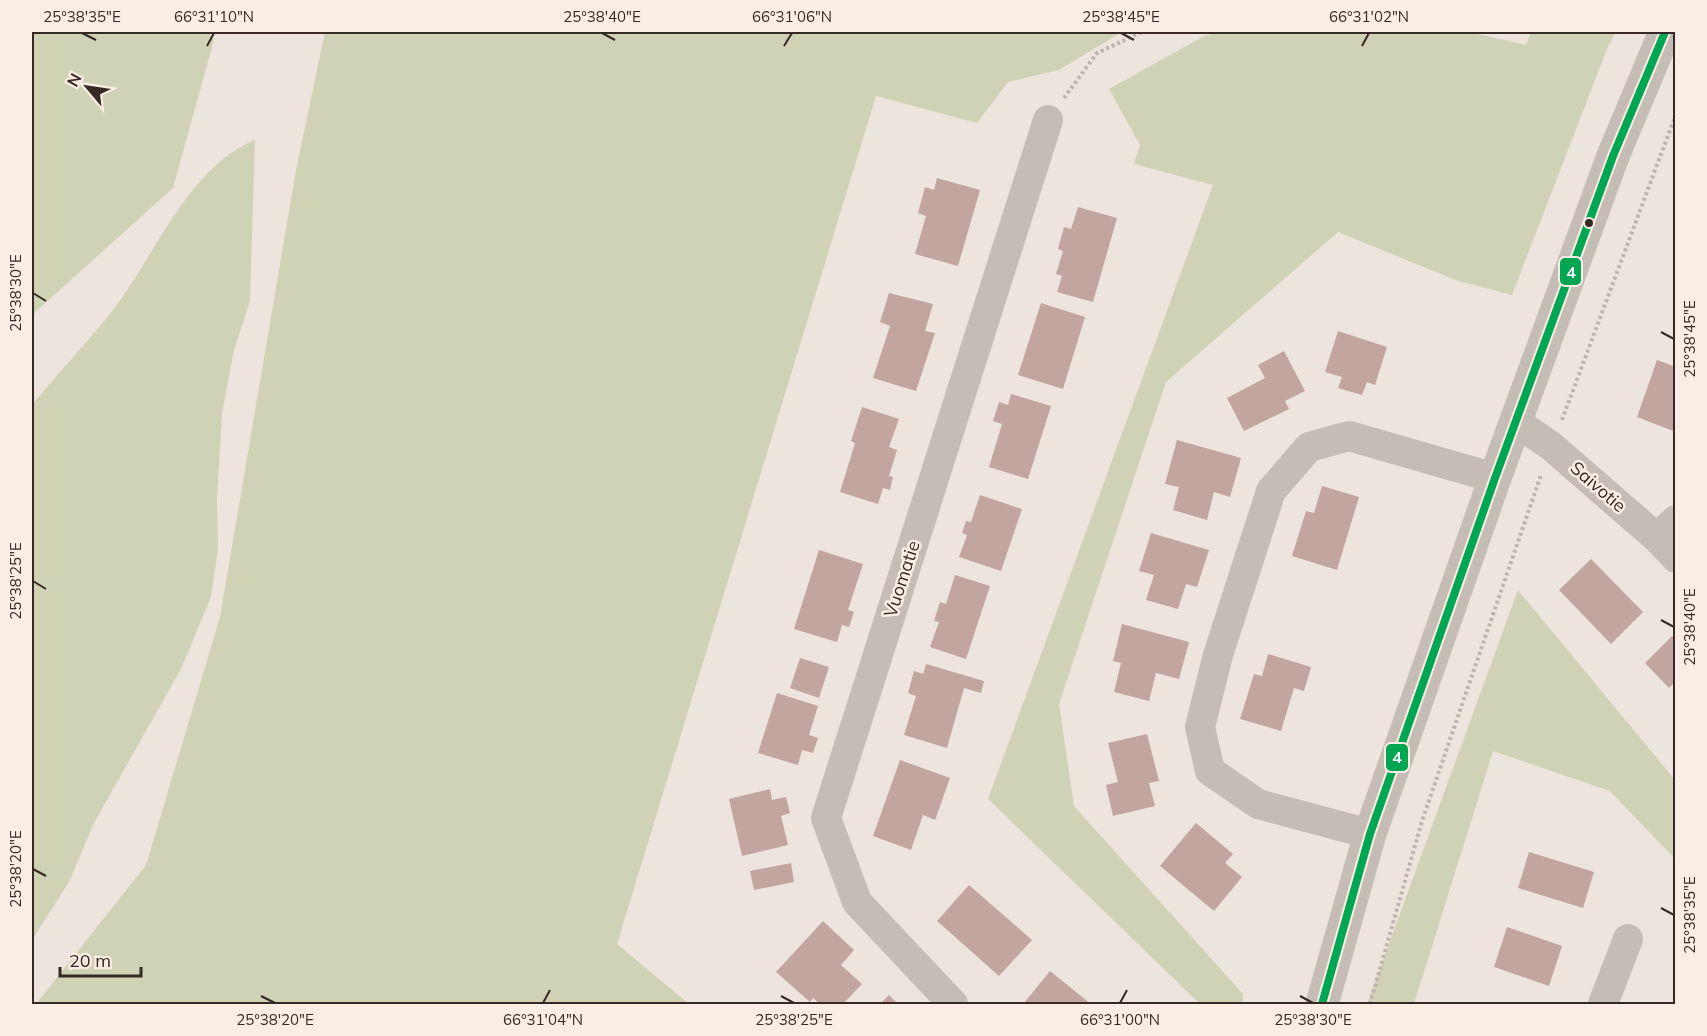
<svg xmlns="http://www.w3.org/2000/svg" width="1707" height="1036" font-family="Mulish,sans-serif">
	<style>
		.green { fill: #d0d2b6 }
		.building { fill: #c2a59e }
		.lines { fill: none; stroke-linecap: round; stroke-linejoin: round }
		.path { stroke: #beb4af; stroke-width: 4; stroke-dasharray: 3 3; stroke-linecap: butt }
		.minor { stroke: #c5bcb6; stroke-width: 30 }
		.tertiary { stroke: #c5bcb6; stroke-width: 33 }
		.bus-1-casing { stroke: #faeee4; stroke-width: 12 }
		.bus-1 { stroke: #00a651; stroke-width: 8 }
		.ticks { fill: none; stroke: #362925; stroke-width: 2 }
		.bus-dot { fill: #362925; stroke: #faeee4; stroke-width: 2 }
		.labels { text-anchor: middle; stroke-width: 5; stroke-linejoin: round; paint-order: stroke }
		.street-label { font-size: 18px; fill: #362925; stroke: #faeee4 }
		.line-badge { stroke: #faeee4; stroke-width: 2 }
		.badge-label { font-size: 16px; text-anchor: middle; font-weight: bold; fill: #fff }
		.neatline { fill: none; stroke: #362925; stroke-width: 2 }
		.ticks-label { font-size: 15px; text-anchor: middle; fill: #362925 }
	</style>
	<rect width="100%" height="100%" fill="#ede4dd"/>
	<g class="green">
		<path d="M32 32H208L214 40 173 188 32 315Z"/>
		<path d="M325 32H1122L1059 70 1008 82 977 123 876 96 617 944 689 1004H36L146 865 220 617 296 170Z"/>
		<path d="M1222 32H1469L1526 45 1531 32H1616L1607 49 1512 295 1458 281 1338 232 1166 382 1059 704 1074 806 1243 994V1004H1200L988 799 1213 185 1134 164 1140 145 1109 89 1204 36Z"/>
		<path d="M255 140 250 301 234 350 222 413 217 500 218 549 211 597 181 669 94 823 69 882 32 940V405C58 373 87 343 113 310 155 256 188 167 255 140Z"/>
		<path d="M1518 590 1675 780V859L1610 791 1493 751 1414 1004H1367Z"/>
	</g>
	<g class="building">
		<path d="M937 178 980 190 958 266 915 254 926 216 918 213 925 187 934 190Z"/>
		<path d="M1078 207 1117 218 1093 302 1057 292 1062 276 1056 274 1063 251 1058 249 1064 227 1071 229Z"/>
		<path d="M889 293 933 304 925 331 935 333 916 391 873 378 890 326 880 322Z"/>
		<path d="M1041 303 1085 317 1063 389 1018 375Z"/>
		<path d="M1338 331 1387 347 1375 385 1367 382 1362 395 1338 388 1342 377 1325 372Z"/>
		<path d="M1284 351 1305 391 1285 401 1289 409 1244 431 1227 398 1265 378 1258 365Z"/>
		<path d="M1657 360 1676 367V432L1637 417Z"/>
		<path d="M1011 394 1051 406 1028 479 989 467 1002 424 993 421 999 402 1008 405Z"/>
		<path d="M862 407 899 419 889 447 897 450 889 476 893 477 890 490 883 488 878 504 840 492 855 443 851 441Z"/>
		<path d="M1177 440 1241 458 1230 497 1214 492 1207 520 1173 510 1179 487 1165 484Z"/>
		<path d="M1322 486 1359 497 1337 570 1292 556 1306 511 1314 513Z"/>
		<path d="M980 495 1022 509 1001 571 959 557 967 535 962 533 966 521 971 522Z"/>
		<path d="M1151 533 1209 550 1197 587 1186 584 1178 609 1146 600 1154 575 1139 571Z"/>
		<path d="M819 550 863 564 848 610 854 612 849 627 842 625 837 642 794 629Z"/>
		<path d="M1591 559 1643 612 1611 644 1559 590Z"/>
		<path d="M955 575 990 586 966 659 930 647 939 622 934 621 940 602 946 604Z"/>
		<path d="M1122 624 1189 642 1179 679 1156 673 1149 701 1114 692 1121 663 1113 661Z"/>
		<path d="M1672 636 1676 640V687L1673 684 1669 688 1645 663Z"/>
		<path d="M1268 654 1311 667 1304 691 1294 688 1281 731 1240 719 1254 674 1262 676Z"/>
		<path d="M800 658 829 667 819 698 790 688Z"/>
		<path d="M926 664 984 681 981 693 964 688 947 748 904 735 916 696 908 693 914 671 923 674Z"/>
		<path d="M777 693 818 706 809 735 818 738 813 753 802 750 798 765 758 753Z"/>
		<path d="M1147 734 1159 781 1149 783 1155 806 1113 816 1106 785 1118 782 1108 743Z"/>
		<path d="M900 760 950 778 935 820 923 815 911 850 873 836Z"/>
		<path d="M770 789 772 800 786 797 790 813 781 816 788 845 742 856 729 799Z"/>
		<path d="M1196 823 1233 854 1225 863 1242 877 1214 911 1160 866Z"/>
		<path d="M1529 852 1594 872 1583 908 1518 888Z"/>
		<path d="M791 863 794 882 754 890 750 871Z"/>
		<path d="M969 885 1032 940 999 976 937 921Z"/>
		<path d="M823 921 854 950 841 965 862 984 843 1004H820L813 998 810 1002 776 972Z"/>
		<path d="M1507 927 1562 946 1549 986 1494 967Z"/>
		<path d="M1050 971 1091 1004H1026L1024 1003Z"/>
		<path d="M889 995 898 1004H880Z"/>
	</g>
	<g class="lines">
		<g class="path">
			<path d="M1064 98 1097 53 1142 32"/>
			<path d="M1562 420 1676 114"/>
			<path d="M1370 1004 1422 821 1541 475"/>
		</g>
		<g class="minor">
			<path d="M1515 421 1551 446 1657 538 1676 558"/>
			<path d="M1657 538 1676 520"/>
			<path d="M1370 834 1258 804 1210 771 1200 727 1218 655 1271 491 1309 447 1349 436 1495 478"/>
			<path d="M953 1004 857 902 826 818 1048 120"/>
			<path d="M1603 1004 1628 939"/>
		</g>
		<path class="tertiary" d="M1322 1004 1370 834 1495 478 1613 156 1665 32"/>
		<defs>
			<path id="bus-1" d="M1322 1004 1370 834 1495 478 1613 156 1665 32"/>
		</defs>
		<use href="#bus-1" class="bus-1-casing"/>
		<use href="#bus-1" class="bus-1"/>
	</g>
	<path class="ticks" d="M82 33 96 40M602 33 615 40M1121 33 1134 40M207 46 214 33M784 46 792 33M1362 46 1369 33M33 293 46 301M1661 332 1674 339M33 581 46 589M1661 620 1674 627M33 869 46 876M1661 908 1674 915M261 996 275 1003M781 996 794 1003M1300 996 1313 1003M543 1003 550 990M1120 1003 1127 990"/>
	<circle class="bus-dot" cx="1589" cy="223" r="5"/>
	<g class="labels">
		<g class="street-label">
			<text transform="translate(1598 487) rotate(41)" y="6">Saivotie</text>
			<text transform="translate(902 579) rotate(-72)" y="6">Vuomatie</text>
		</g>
	</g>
	<g class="line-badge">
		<rect x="1559" y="257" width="23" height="29" rx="6" fill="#00a651"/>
		<rect x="1385" y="743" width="24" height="29" rx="6" fill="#00a651"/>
	</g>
	<g class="badge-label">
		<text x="1571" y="278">4</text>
		<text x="1397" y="763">4</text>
	</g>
	<rect width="1707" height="1036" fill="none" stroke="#faeee4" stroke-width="66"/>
	<g transform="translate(87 87) rotate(299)" stroke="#faeee4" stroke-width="4.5" paint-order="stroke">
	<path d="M0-4.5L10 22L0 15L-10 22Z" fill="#362925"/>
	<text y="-9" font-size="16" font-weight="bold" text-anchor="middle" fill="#362925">N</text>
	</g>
	<path d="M60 967v9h81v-9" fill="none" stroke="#362925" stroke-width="3"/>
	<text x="69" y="967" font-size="18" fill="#362925" stroke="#faeee4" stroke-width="4.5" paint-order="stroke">20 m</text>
	<rect x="33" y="33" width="1641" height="970" class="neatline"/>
	<g class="ticks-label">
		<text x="82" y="22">25°38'35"E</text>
		<text x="214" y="22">66°31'10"N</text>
		<text x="602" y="22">25°38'40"E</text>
		<text x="792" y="22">66°31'06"N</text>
		<text x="1121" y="22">25°38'45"E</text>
		<text x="1369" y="22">66°31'02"N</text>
		<text transform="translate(16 293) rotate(-90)" y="5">25°38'30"E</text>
		<text transform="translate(1690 339) rotate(-90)" y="5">25°38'45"E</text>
		<text transform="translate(16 581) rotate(-90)" y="5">25°38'25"E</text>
		<text transform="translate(1690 627) rotate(-90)" y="5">25°38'40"E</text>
		<text transform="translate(16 869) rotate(-90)" y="5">25°38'20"E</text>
		<text transform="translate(1690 915) rotate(-90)" y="5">25°38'35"E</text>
		<text x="275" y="1025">25°38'20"E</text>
		<text x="543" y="1025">66°31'04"N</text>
		<text x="794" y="1025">25°38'25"E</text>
		<text x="1120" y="1025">66°31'00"N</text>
		<text x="1313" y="1025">25°38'30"E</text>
	</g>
</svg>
